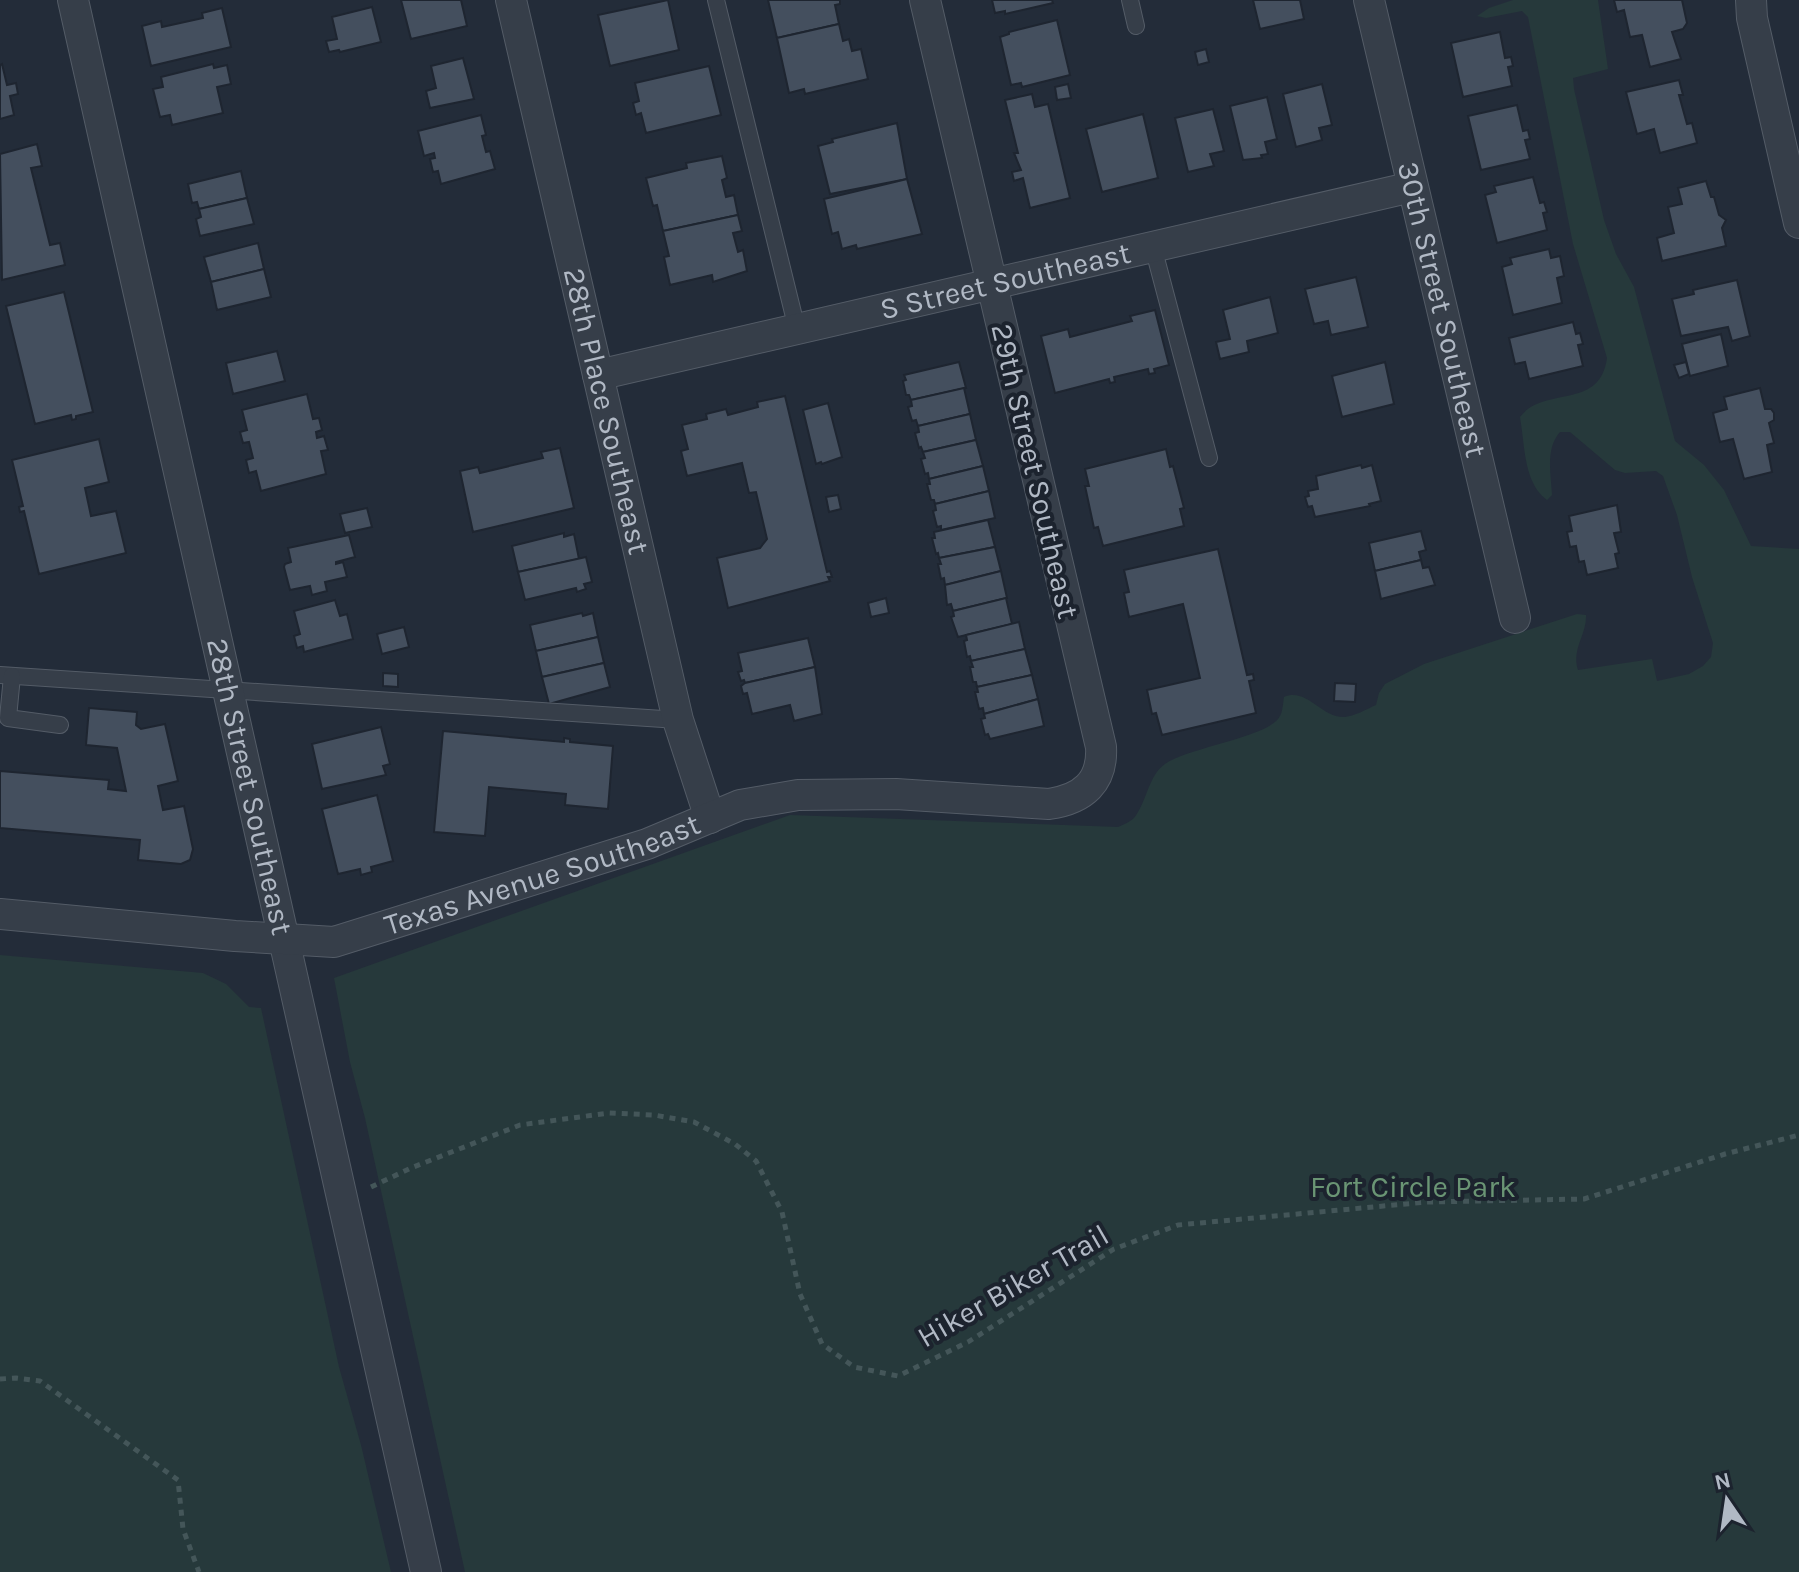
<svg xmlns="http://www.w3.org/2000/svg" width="1799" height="1572" font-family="Karla,sans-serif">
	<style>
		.green { fill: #26393b }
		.building { fill: #444f5e; stroke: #1e2530; stroke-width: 2 }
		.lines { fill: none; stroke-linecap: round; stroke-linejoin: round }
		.lane-casing { stroke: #545c67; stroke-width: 18 }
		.street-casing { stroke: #545c67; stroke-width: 32 }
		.path { stroke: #445659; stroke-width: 5; stroke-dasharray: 6 6; stroke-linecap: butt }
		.lane { stroke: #363e49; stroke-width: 16 }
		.street { stroke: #363e49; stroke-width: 30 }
		.labels { text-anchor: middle; stroke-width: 8; stroke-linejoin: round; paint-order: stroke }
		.street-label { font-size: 30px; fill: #b1b9c5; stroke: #1c232e }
		.park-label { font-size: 30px; fill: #6a9574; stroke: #1c232e }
	</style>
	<rect width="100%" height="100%" fill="#232c39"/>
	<g class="green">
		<path d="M1513 0H1598L1608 69 1573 78 1574 89 1604 220 1616 254 1634 287 1675 441 1704 465 1724 490 1751 546 1799 549V1572H465L365 1118 350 1062 334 978 790 815 1118 827C1123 825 1130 822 1134 818 1147 802 1148 776 1165 764 1189 747 1270 737 1280 716 1283 711 1283 702 1284 697 1307 687 1322 719 1345 717 1355 716 1367 709 1376 705L1379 693 1385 684 1424 664 1577 614 1586 615C1587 635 1571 649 1578 670L1652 659 1657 681 1689 674 1703 666 1711 657 1713 643 1692 577 1677 515 1663 476 1656 471 1625 473 1615 470 1570 432H1560C1545 449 1551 474 1552 495L1547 500C1523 482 1525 445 1520 417 1544 385 1600 411 1607 358L1573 244 1528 17 1522 11 1486 18 1477 16 1489 8Z"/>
		<path d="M0 955 203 973 226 984 249 1007 261 1008 339 1367 361 1445 391 1572H0Z"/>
	</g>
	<g class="building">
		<path d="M401 0H461L467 26 411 39Z"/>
		<path d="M668 0 679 50 610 66 598 15Z"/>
		<path d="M768 0H840V4L835 5 839 24 777 38Z"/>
		<path d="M992 0H1052L1053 3 1005 14V11L995 13Z"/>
		<path d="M1253 0H1300L1304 19 1260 29Z"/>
		<path d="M1614 0H1682L1687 23 1683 29 1672 32 1681 59 1650 67 1642 35 1630 37 1624 10 1617 12Z"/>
		<path d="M372 7 381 42 340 52 339 50 329 52 326 41 337 39 332 17Z"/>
		<path d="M222 8 231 47 151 66 142 26 161 21 162 27 203 18 202 13Z"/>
		<path d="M1057 20 1070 75 1022 87 1021 83 1011 85 1000 37 1009 34V32Z"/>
		<path d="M839 24 843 41 849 39 852 51 861 49 868 79 805 94 804 89 789 93 777 38Z"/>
		<path d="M1500 32 1505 58 1511 57 1513 66 1508 67 1512 86 1463 97 1451 43Z"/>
		<path d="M1206 49 1209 62 1198 65 1195 52Z"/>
		<path d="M463 58 474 99 430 108 426 91 436 88 431 66Z"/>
		<path d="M2 64 7 85 16 83 18 94 10 96 14 115 0 119V65Z"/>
		<path d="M213 64 214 68 227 65 231 84 217 87 223 113 172 125 170 115 160 117 153 89 163 87 161 77Z"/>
		<path d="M709 66 721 115 646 133 641 113 636 115 633 103 639 101 635 83Z"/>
		<path d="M1679 80 1683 95H1679L1682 106 1687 124 1692 123 1697 143 1660 153 1654 129 1637 134 1626 92Z"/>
		<path d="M1068 84 1071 98 1057 100 1055 87Z"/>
		<path d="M1322 84 1332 125 1319 128 1322 140 1296 147 1283 94Z"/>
		<path d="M1032 94 1035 107 1048 104 1070 198 1030 208 1023 178 1014 181 1012 172 1021 170 1014 153H1018L1005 100Z"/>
		<path d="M1267 97 1277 139 1265 142 1268 154 1261 155 1262 158 1243 160 1230 106Z"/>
		<path d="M1517 105 1523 131 1528 130 1530 139 1525 140 1530 159 1481 170 1468 116Z"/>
		<path d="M1213 109 1224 151 1210 154 1214 166 1188 172 1175 118Z"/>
		<path d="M1143 114 1158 178 1102 192 1086 129Z"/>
		<path d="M481 115 486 135 482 136 486 152 490 151 495 169 441 184 438 171 433 172 430 159 435 158 434 153 424 156 418 131Z"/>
		<path d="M897 123 907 179 830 194 818 146 833 142 832 139Z"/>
		<path d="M37 144 42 166 31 168 50 245 60 243 65 265 2 280 0 154Z"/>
		<path d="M722 156 727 178 722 180 726 197 734 195 738 215 663 231 657 205 653 206 646 178 687 168 686 163Z"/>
		<path d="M241 171 247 198 199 209 197 202 192 203 188 184Z"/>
		<path d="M1533 177 1540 203 1544 202 1547 212 1543 213 1547 230 1497 243 1485 195 1496 192 1494 186Z"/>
		<path d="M907 179 922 234 857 249 856 245 842 249 838 232 832 234 824 199Z"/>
		<path d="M1706 181 1711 197H1714L1719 215 1726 220 1722 228 1726 246 1662 261 1657 238 1674 233 1668 207 1682 204 1678 188Z"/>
		<path d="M247 198 254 224 200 236 196 219 201 217 199 209Z"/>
		<path d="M738 215 742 231 733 233 738 252 743 250 747 271 713 282 712 275 670 285 664 257 669 256 663 231Z"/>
		<path d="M258 243 264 269 211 282 204 257Z"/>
		<path d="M1549 249 1551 258 1560 256 1564 276 1557 278 1562 303 1513 315 1502 267 1512 264 1510 258Z"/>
		<path d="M264 269 271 297 217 310 211 282Z"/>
		<path d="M1356 277 1368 327 1331 335 1328 321 1314 324 1305 289Z"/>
		<path d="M1737 280 1750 336 1732 341 1728 327 1681 336 1672 299 1694 294 1693 290Z"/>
		<path d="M64 292 93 412 76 416V419L72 420 71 415 35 424 6 306Z"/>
		<path d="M1270 297 1278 333 1247 341 1249 352 1220 359 1216 342 1230 339 1223 310Z"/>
		<path d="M1155 310 1169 365 1154 369 1155 373 1149 374 1148 369 1114 377 1115 382 1110 383 1109 379 1055 393 1041 336 1068 329 1070 337 1132 321 1130 316Z"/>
		<path d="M1573 322 1576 334 1580 333 1583 344 1578 345 1583 366 1529 379 1525 362 1515 364 1509 338Z"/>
		<path d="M1721 334 1728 366 1690 376 1682 344Z"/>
		<path d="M277 351 285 381 233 394 226 363Z"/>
		<path d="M959 362 966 388 911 400 909 395H906L903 381 906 380 904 375Z"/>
		<path d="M1385 362 1394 404 1342 417 1332 376Z"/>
		<path d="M1686 362 1689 374 1679 378 1674 365Z"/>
		<path d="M964 388 970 414 918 426 916 420 912 421 908 407 912 406 911 400Z"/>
		<path d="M1760 388 1765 409H1771L1774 413V420L1769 423 1774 443 1767 445 1772 472 1744 479 1733 439 1720 442 1713 413 1727 409 1724 397Z"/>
		<path d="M307 394 313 419 319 418 322 430 316 432 317 438 324 436 328 450 321 451 326 474 261 491 256 471 249 473 246 460 253 458 249 442 243 443 240 432 247 430 242 410Z"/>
		<path d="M785 396 827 572 830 571 832 577H828L830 581 728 608 717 558 760 548 767 539 756 492 749 493 742 463 687 476 681 451 688 449 682 425 707 419 706 414 726 409 728 415 758 407 757 402Z"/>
		<path d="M828 403 842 457 822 464 821 462 816 464 803 410Z"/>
		<path d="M970 414 976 440 923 452 921 447 919 448 915 433 919 432 918 426Z"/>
		<path d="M99 439 109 482 85 488 91 516 116 511 126 553 39 574 24 511 20 512 19 507 23 506 12 460Z"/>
		<path d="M976 440 983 466 929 479 928 473 925 474 921 459 925 458 923 452Z"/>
		<path d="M560 448 574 508 473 532 460 471 478 467 480 473 543 458 541 452Z"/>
		<path d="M1166 449 1170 467 1173 466 1184 508 1180 509 1184 526 1103 546 1098 527 1094 528 1085 486H1089L1085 469Z"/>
		<path d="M1361 465 1362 468 1372 465 1381 501 1369 504 1370 506 1315 517 1312 506 1308 507 1305 497 1309 496 1308 491 1318 489 1316 476Z"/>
		<path d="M983 466 989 491 935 504 934 500H931L927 484H930L929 479Z"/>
		<path d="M989 491 995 518 941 530V526L937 527 933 511 936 510 935 504Z"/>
		<path d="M838 495 841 509 829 512 826 497Z"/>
		<path d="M1617 505 1621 532 1614 533 1619 553 1615 554 1618 568 1587 575 1584 561 1579 562 1576 546 1570 547 1567 532 1572 531 1569 516Z"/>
		<path d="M367 508 372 527 345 533 340 514Z"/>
		<path d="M988 520 995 547 939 558 938 553 936 554 932 538H935L934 532Z"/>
		<path d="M1421 531 1426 550 1419 552 1421 560 1375 571 1369 543Z"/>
		<path d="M564 533V537L574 534 579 559 518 572 512 546Z"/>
		<path d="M349 535 355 557 336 562V564L343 562 347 577 325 582 327 591 312 595 310 586 290 590 284 567 285 564 291 562 288 548Z"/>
		<path d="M995 547 1001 571 945 585 944 578 941 579 938 564H941L939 558Z"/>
		<path d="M1218 549 1247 675 1253 674 1254 680 1249 681 1256 713 1162 735 1156 713 1152 714 1147 690 1200 678 1183 604 1129 617 1124 593 1129 592 1124 570Z"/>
		<path d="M586 557 592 582 584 584 586 589 577 592 576 588 525 600 518 572Z"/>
		<path d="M1421 560 1423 568 1429 567 1435 585 1381 599 1375 571Z"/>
		<path d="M1001 571 1007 598 953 611 951 604 947 605 945 585Z"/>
		<path d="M886 598 889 613 871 617 868 603Z"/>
		<path d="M1006 598 1012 624 958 637 951 617 954 616 953 611Z"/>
		<path d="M335 600 340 616 347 614 353 639 304 652 303 646 297 648 294 636 300 634 294 611Z"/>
		<path d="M582 613 583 616 593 613 598 637 536 651 530 625Z"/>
		<path d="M1019 622 1025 649 971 661 970 656 967 657 964 641 967 640 966 635Z"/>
		<path d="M404 627 409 647 382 654 377 634Z"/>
		<path d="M598 637 604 663 542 677 536 651Z"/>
		<path d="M808 638 815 667 745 683 744 680 741 681 738 672 742 671 738 653Z"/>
		<path d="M1025 649 1032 675 977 687 976 682H973L970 667H973L971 661Z"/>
		<path d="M604 663 610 687 549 704 542 677Z"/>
		<path d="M815 667 822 714 794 721 790 705 752 714 747 693 743 694 741 686 745 683Z"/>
		<path d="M383 673 398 674V687L383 686Z"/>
		<path d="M1032 675 1038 699 984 714 983 708 979 709 975 692H978L977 687Z"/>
		<path d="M1335 683 1356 684 1355 702 1334 701Z"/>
		<path d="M1038 699 1044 726 990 739 988 734 985 735 981 719 985 718 984 714Z"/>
		<path d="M89 708 137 712 136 725 141 729 165 724 178 781 158 786 163 810 184 806 193 849 190 860 181 864 138 860 140 840 0 828V771L109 780 108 789 126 791 117 748 86 745Z"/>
		<path d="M381 727 390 764 383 766 386 775 322 789 312 744Z"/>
		<path d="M443 731 564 742V738L570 739V742L613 746 608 809 565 805 566 794 489 787 485 836 434 832Z"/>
		<path d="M377 795 393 861 371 867 372 872 361 875 360 869 338 874 322 809Z"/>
	</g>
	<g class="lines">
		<defs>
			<g id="lane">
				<path d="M716 0 797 329"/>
				<path d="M1130 0 1136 26"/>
				<path d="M1153 247 1209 458"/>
				<path d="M0 675 678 720"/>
				<path d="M12 676 8 718 60 725"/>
			</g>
			<g id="street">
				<path id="s1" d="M73 0 426 1572"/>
				<path id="s2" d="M511 0 678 720 710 818"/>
				<path id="s3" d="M1369 0 1515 618"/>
				<path d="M1751 0 1752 18 1799 223"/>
				<path id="s4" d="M598 375 1412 187"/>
				<path id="s5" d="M0 914 235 936 334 942 647 844 740 805 798 795 896 794 1049 804C1083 799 1103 782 1101 747L925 0"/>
			</g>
		</defs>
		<use href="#lane" class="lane-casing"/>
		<use href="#street" class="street-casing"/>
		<g class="path">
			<path d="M371 1187 411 1168 520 1125 609 1113 654 1115 694 1122 735 1144 756 1161 782 1212 800 1294 822 1344 854 1367 898 1376 968 1342 1114 1249 1178 1225 1427 1202 1584 1199 1725 1154 1799 1135"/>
			<path d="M0 1379 16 1378 40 1381 178 1480 183 1529 199 1572"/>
		</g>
		<use href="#lane" class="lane"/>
		<use href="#street" class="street"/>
	</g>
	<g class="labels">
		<g class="street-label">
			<text dy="10" stroke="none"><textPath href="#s4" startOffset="418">S Street Southeast</textPath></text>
			<text dy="10" stroke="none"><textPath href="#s3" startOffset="318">30th Street Southeast</textPath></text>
			<text dy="10" stroke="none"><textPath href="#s2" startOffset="422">28th Place Southeast</textPath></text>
			<text transform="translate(1035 471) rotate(77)" y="10">29th Street Southeast</text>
			<text dy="10" stroke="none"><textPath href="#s1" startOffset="806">28th Street Southeast</textPath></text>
			<text dy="10" stroke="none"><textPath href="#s5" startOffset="554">Texas Avenue Southeast</textPath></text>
			<text transform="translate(1013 1286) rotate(-30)" y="10">Hiker Biker Trail</text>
		</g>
		<g class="park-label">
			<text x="1413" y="1197">Fort Circle Park</text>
		</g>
	</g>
	<g transform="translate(1727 1500) rotate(347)" stroke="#1c232e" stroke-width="6" paint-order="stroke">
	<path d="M0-6L14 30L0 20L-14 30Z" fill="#b1b9c5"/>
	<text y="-12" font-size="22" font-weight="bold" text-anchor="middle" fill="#b1b9c5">N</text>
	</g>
</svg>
